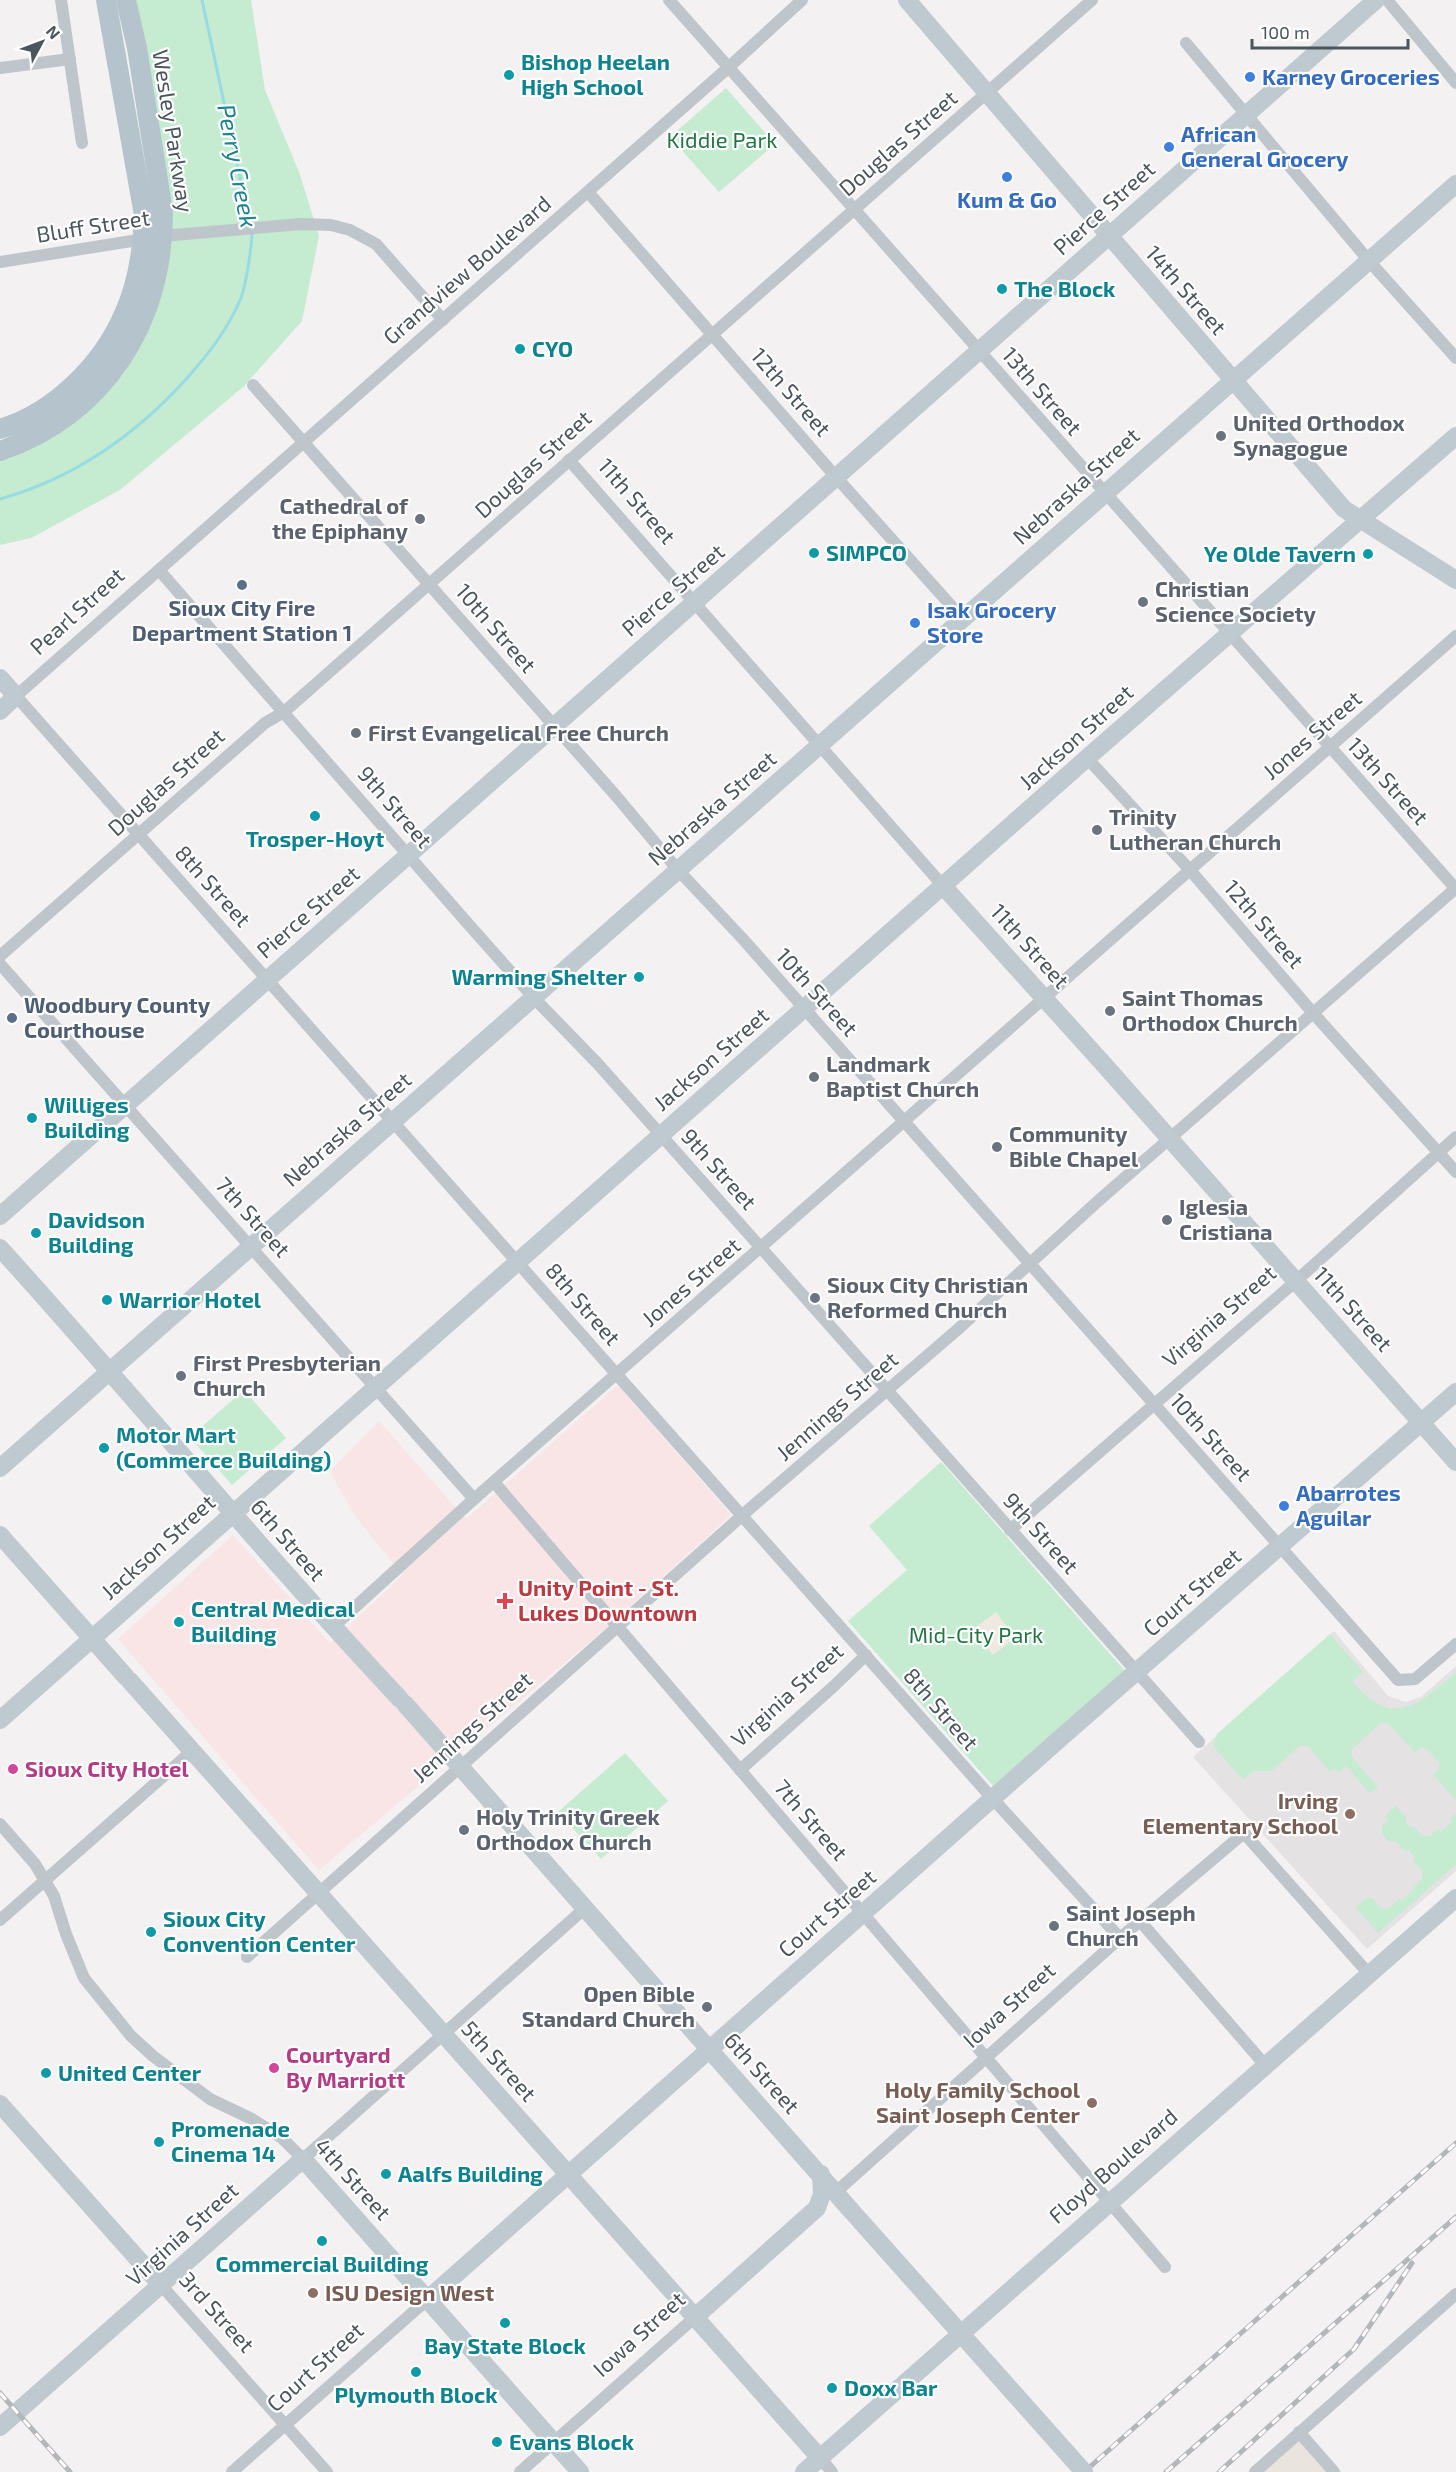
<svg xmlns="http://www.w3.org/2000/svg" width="1456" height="2472" font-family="'Exo 2',sans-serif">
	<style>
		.commercial { fill: #e9e5de }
		.education { fill: #e4e2e2 }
		.medical { fill: #f9e5e6 }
		.green { fill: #c5ebd0 }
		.sand { fill: #efe9e1 }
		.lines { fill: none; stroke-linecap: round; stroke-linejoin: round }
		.stream { stroke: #97dbe3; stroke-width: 3 }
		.street { stroke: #bec6cc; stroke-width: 12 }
		.secondary { stroke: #bfc9d0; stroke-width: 18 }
		.primary { stroke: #b4c3cc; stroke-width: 20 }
		.rail-casing { stroke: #b4b7ba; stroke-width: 5 }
		.rail { stroke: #fff; stroke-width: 3; stroke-dasharray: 9; stroke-linecap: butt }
		.secondary-bridge { stroke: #bfc9d0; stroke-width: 18 }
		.culture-dot { fill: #0f9aa8; stroke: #fff; stroke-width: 2 }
		.shop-dot { fill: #3f7fe0; stroke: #fff; stroke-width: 2 }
		.worship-dot { fill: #6b7280; stroke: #fff; stroke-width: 2 }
		.service-dot { fill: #5c6f8a; stroke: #fff; stroke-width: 2 }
		.health-dot { fill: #e0444e; stroke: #fff; stroke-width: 2 }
		.hotel-dot { fill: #d1479c; stroke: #fff; stroke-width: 2 }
		.education-dot { fill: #8d6e63; stroke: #fff; stroke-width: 2 }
		.labels { text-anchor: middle; stroke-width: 4.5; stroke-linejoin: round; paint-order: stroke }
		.culture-label { font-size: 22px; font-weight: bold; fill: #0d838f; stroke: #fff; text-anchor: start }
		.shop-label { font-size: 22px; font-weight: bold; fill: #366cbe; stroke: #fff; text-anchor: start }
		.street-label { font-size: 22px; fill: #4b565c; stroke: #fff }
		.park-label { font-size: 22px; fill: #237644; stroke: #fff }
		.worship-label { font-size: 22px; font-weight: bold; fill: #5b616d; stroke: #fff; text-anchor: start }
		.service-label { font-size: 22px; font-weight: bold; fill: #4e5e75; stroke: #fff }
		.health-label { font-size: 22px; font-weight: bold; fill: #be3a42; stroke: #fff; text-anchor: start }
		.hotel-label { font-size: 22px; font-weight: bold; fill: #b23c85; stroke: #fff; text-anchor: start }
		.education-label { font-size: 22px; font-weight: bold; fill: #785e54; stroke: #fff; text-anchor: end }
		.water-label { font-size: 24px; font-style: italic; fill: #1c828f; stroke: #fff }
	</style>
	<rect width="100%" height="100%" fill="#f3f1f1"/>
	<path class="commercial" d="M1305 2433 1341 2472H1261Z"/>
	<path class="education" d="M1334 1631 1388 1696 1406 1702 1421 1697 1456 1666V1871L1367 1949 1193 1757Z"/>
	<path class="medical" d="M618 1385 731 1515 606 1628 319 1870 118 1639 233 1535 330 1643 403 1575 355 1516 330 1471 379 1421 466 1519Z"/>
	<g class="green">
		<path d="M135 0H251L265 90 299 172 319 236 302 321 243 387 120 490 31 538 0 545V459L52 437 101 400 124 373 145 337 162 293 169 212Z"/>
		<path d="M726 88 775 144 719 192 670 137Z"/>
		<path d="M244 1390 286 1438 232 1485 190 1437Z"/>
		<path d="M941 1462 1125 1671 994 1787 848 1621 907 1570 869 1526Z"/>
		<path d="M1330 1634 1363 1672 1352 1681C1391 1730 1419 1705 1456 1672V1800L1433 1774 1439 1769 1440 1763 1427 1749 1421 1747 1415 1753 1389 1724 1381 1723 1352 1749V1757L1378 1787 1370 1793 1346 1766 1338 1772 1335 1768 1330 1772 1308 1746H1300L1271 1771H1253L1243 1779 1213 1746 1217 1734Z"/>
		<path d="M625 1753 668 1801 601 1859 558 1812Z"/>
		<path d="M1396 1806 1407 1819 1405 1822 1411 1828 1414 1827 1422 1836H1430L1438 1829 1441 1832 1452 1822 1450 1819 1456 1814V1864L1378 1933 1356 1908 1367 1898 1371 1897 1381 1908 1388 1909 1400 1899 1402 1901 1422 1879 1423 1872 1413 1860 1415 1858 1409 1850 1406 1852 1396 1841H1388L1382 1834V1826L1388 1820 1385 1816Z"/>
	</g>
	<path class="sand" d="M996 1612 1015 1638 993 1655 973 1629Z"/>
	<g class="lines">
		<g class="stream">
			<path d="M202 0 250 224"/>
			<path d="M0 499C75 478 137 434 188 377 210 352 228 329 241 298 246 285 252 245 252 231"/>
		</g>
		<g class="street">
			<path d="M61 0 82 143"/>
			<path d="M669 0 1456 889"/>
			<path d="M802 0 729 67 16 696 983 1788 1120 1938"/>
			<path d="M1387 0 1456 83"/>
			<path d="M1186 43 1370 262 1456 358"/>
			<path d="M0 68 70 59"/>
			<path d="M588 192 836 477 963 619"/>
			<path d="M0 262 163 236 301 224 331 225 350 230 376 244 443 320"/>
			<path d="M253 385 617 797 678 870 742 938 1398 1680 1415 1679 1456 1644"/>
			<path d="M569 460 944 887"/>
			<path d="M159 570 470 926 533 997 598 1064 1199 1742"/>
			<path d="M1087 758 1190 870 1313 1013 1456 1172"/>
			<path d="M0 956 265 723 284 712 1092 0"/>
			<path d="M0 964 474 1499"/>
			<path d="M494 1482 1165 2267"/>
			<path d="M1010 1530 1296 1281 1456 1137"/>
			<path d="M333 1627 474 1499 1456 636"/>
			<path d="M740 1770 834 1686 866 1655"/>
			<path d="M0 1824 35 1864 54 1896 66 1934 84 1978 131 2036 153 2056 210 2099 252 2119 282 2138 303 2159 584 1909"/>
			<path d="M0 1920 192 1751"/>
			<path d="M1140 1921 1265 2065"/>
			<path d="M247 1957 754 1505 957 1330 1097 1202 1456 888"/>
			<path d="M836 2192 1120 1938 1244 1833 1369 1974"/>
			<path d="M161 2285 327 2472"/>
			<path d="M1299 2432 1334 2472"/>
			<path d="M820 2458 832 2472"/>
			<path d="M232 2472 428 2299"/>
			<path d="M520 2472 694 2318"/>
			<path d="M1255 2472 1456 2294"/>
		</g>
		<g class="secondary">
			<path d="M907 0 1344 509 1456 580"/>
			<path d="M0 678 16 696 0 711"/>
			<path d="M944 887 1108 1069 1456 1462"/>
			<path d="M0 1216 1376 0"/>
			<path d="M0 1248C135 1397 262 1552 400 1699"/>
			<path d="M0 1468 1456 184"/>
			<path d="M0 1535 126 1677"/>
			<path d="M130 1681 820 2458"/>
			<path d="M405 1704 848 2207"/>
			<path d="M0 1720 1087 758 1456 436"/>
			<path d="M0 2104 161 2285"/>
			<path d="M428 2299 1064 1735 1456 1392"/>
			<path d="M694 2318 817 2208 822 2194 821 2174"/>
			<path d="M0 2427 303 2159 580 2472"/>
			<path d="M804 2472 1456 1898"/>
		</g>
		<g class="primary">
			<path d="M0 429C54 413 102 365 124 314 138 283 143 249 144 215L106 0"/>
			<path d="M0 451C106 414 163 322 163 212L137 48 126 0"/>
		</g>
		<defs>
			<g id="rail">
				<path d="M0 2393 70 2472"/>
				<path d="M1084 2472 1456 2143"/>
				<path d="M1166 2472 1456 2217"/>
				<path d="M1219 2472 1354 2349 1412 2263"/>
			</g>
		</defs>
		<use href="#rail" class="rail-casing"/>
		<use href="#rail" class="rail"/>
		<path class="secondary-bridge" d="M848 2207 1084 2472"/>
	</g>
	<g class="culture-dot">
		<circle cx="509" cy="75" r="6"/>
		<circle cx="1002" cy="289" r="6"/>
		<circle cx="520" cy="349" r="6"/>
		<circle cx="814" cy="553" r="6"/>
		<circle cx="1368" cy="554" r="6"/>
		<circle cx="315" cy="816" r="6"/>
		<circle cx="639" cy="977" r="6"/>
		<circle cx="32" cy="1118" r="6"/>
		<circle cx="36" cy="1233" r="6"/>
		<circle cx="107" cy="1300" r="6"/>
		<circle cx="104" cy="1448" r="6"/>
		<circle cx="179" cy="1622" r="6"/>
		<circle cx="151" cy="1932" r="6"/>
		<circle cx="46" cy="2073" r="6"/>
		<circle cx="159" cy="2142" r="6"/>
		<circle cx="386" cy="2174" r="6"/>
		<circle cx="322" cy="2241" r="6"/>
		<circle cx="505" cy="2323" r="6"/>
		<circle cx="416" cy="2372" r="6"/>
		<circle cx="832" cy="2388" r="6"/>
		<circle cx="497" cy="2442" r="6"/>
	</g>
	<g class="shop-dot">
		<circle cx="1250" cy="77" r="6"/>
		<circle cx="1169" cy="147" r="6"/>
		<circle cx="1007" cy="177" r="6"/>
		<circle cx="915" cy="623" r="6"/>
		<circle cx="1284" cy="1506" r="6"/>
	</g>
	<g class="worship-dot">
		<circle cx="1221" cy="436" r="6"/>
		<circle cx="420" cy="519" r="6"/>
		<circle cx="1143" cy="602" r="6"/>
		<circle cx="356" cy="733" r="6"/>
		<circle cx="1097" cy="830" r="6"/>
		<circle cx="1110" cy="1011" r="6"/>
		<circle cx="814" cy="1077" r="6"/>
		<circle cx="997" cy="1147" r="6"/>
		<circle cx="1167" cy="1220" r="6"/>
		<circle cx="815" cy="1298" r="6"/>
		<circle cx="181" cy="1376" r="6"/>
		<circle cx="464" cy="1830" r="6"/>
		<circle cx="1054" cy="1926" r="6"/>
		<circle cx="707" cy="2007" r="6"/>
	</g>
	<g class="service-dot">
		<circle cx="242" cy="585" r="6"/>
		<circle cx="12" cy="1018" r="6"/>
	</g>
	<path class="health-dot" d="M502 1592h6v6h6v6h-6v6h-6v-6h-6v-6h6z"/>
	<g class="hotel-dot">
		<circle cx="13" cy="1769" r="6"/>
		<circle cx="274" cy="2068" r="6"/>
	</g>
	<g class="education-dot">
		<circle cx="1350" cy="1814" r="6"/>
		<circle cx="1092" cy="2103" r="6"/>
		<circle cx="313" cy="2293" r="6"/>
	</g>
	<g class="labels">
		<g class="culture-label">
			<text x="521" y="70">Bishop Heelan<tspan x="521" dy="25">High School</tspan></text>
			<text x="1014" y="297">The Block</text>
			<text x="532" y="357">CYO</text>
			<text x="826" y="561">SIMPCO</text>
			<text x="1356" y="562" text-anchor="end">Ye Olde Tavern</text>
			<text x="315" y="847" text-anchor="middle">Trosper-Hoyt</text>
			<text x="627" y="985" text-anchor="end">Warming Shelter</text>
			<text x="44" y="1113">Williges<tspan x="44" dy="25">Building</tspan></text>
			<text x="48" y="1228">Davidson<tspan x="48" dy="25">Building</tspan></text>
			<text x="119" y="1308">Warrior Hotel</text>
			<text x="116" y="1443">Motor Mart<tspan x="116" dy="25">(Commerce Building)</tspan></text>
			<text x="191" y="1617">Central Medical<tspan x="191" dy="25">Building</tspan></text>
			<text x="163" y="1927">Sioux City<tspan x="163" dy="25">Convention Center</tspan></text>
			<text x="58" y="2081">United Center</text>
			<text x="171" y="2137">Promenade<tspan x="171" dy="25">Cinema 14</tspan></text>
			<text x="398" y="2182">Aalfs Building</text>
			<text x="322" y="2272" text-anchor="middle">Commercial Building</text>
			<text x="505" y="2354" text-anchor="middle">Bay State Block</text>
			<text x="844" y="2396">Doxx Bar</text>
			<text x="416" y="2403" text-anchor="middle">Plymouth Block</text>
			<text x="509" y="2450">Evans Block</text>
		</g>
		<g class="shop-label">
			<text x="1262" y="85">Karney Groceries</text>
			<text x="1181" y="142">African<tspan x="1181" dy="25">General Grocery</tspan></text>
			<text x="1007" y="208" text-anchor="middle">Kum &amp; Go</text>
			<text x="927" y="618">Isak Grocery<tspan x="927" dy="25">Store</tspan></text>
			<text x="1296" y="1501">Abarrotes<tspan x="1296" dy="25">Aguilar</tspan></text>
		</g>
		<g class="street-label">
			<text transform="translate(173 131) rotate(81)" y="8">Wesley Parkway</text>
			<text transform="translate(898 143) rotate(-41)" y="8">Douglas Street</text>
			<text transform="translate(1104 208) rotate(-42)" y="8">Pierce Street</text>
			<text transform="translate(93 226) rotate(-9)" y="8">Bluff Street</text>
			<text transform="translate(467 270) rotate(-41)" y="8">Grandview Boulevard</text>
			<text transform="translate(1186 290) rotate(49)" y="8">14th Street</text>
			<text transform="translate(1042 391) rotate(49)" y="8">13th Street</text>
			<text transform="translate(791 392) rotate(49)" y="8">12th Street</text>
			<text transform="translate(533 464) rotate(-42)" y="8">Douglas Street</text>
			<text transform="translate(1076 486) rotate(-42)" y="8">Nebraska Street</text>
			<text transform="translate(637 501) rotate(49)" y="8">11th Street</text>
			<text transform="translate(673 590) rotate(-41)" y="8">Pierce Street</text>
			<text transform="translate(77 611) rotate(-42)" y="8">Pearl Street</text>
			<text transform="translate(496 628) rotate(49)" y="8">10th Street</text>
			<text transform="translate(1312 735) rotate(-41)" y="8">Jones Street</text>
			<text transform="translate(1076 737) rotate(-42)" y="8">Jackson Street</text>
			<text transform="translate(1388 781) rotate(48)" y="8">13th Street</text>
			<text transform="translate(166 782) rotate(-42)" y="8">Douglas Street</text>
			<text transform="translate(395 807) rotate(49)" y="8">9th Street</text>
			<text transform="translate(712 808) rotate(-41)" y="8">Nebraska Street</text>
			<text transform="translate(213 886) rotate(48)" y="8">8th Street</text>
			<text transform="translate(308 912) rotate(-41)" y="8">Pierce Street</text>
			<text transform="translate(1264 924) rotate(49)" y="8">12th Street</text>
			<text transform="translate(1030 946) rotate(48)" y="8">11th Street</text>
			<text transform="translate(817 992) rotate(48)" y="8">10th Street</text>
			<text transform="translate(711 1059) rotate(-41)" y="8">Jackson Street</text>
			<text transform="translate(347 1129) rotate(-41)" y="8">Nebraska Street</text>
			<text transform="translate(719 1169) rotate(48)" y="8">9th Street</text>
			<text transform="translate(253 1217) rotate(48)" y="8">7th Street</text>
			<text transform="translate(691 1282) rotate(-41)" y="8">Jones Street</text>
			<text transform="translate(583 1304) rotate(49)" y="8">8th Street</text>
			<text transform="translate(1353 1309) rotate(48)" y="8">11th Street</text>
			<text transform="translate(1219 1316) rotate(-41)" y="8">Virginia Street</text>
			<text transform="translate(837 1406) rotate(-41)" y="8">Jennings Street</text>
			<text transform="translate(1211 1437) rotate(48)" y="8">10th Street</text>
			<text transform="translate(1041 1533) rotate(48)" y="8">9th Street</text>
			<text transform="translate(288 1540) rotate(49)" y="8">6th Street</text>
			<text transform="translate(158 1547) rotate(-42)" y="8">Jackson Street</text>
			<text transform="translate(1192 1592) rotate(-41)" y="8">Court Street</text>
			<text transform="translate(787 1695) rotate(-42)" y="8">Virginia Street</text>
			<text transform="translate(941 1709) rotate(49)" y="8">8th Street</text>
			<text transform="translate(472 1727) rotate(-42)" y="8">Jennings Street</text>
			<text transform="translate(811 1820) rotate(49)" y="8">7th Street</text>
			<text transform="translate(827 1913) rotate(-41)" y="8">Court Street</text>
			<text transform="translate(1009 2005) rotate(-42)" y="8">Iowa Street</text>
			<text transform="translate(499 2061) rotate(48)" y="8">5th Street</text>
			<text transform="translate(762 2073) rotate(48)" y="8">6th Street</text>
			<text transform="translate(1113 2166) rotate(-41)" y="8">Floyd Boulevard</text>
			<text transform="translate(353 2179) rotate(48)" y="8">4th Street</text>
			<text transform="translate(182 2234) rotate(-42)" y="8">Virginia Street</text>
			<text transform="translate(217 2312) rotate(48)" y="8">3rd Street</text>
			<text transform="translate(639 2334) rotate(-42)" y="8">Iowa Street</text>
			<text transform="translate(315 2367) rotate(-42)" y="8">Court Street</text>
		</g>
		<g class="park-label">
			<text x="722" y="148">Kiddie Park</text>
			<text x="976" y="1643">Mid-City Park</text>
		</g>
		<g class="worship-label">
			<text x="1233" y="431">United Orthodox<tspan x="1233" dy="25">Synagogue</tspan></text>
			<text x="408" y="514" text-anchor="end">Cathedral of<tspan x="408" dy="25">the Epiphany</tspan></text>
			<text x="1155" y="597">Christian<tspan x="1155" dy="25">Science Society</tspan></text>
			<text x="368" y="741">First Evangelical Free Church</text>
			<text x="1109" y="825">Trinity<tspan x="1109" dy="25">Lutheran Church</tspan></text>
			<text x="1122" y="1006">Saint Thomas<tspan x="1122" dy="25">Orthodox Church</tspan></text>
			<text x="826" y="1072">Landmark<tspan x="826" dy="25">Baptist Church</tspan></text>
			<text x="1009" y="1142">Community<tspan x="1009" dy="25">Bible Chapel</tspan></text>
			<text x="1179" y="1215">Iglesia<tspan x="1179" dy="25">Cristiana</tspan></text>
			<text x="827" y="1293">Sioux City Christian<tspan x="827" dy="25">Reformed Church</tspan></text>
			<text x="193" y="1371">First Presbyterian<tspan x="193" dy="25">Church</tspan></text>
			<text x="476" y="1825">Holy Trinity Greek<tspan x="476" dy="25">Orthodox Church</tspan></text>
			<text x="1066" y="1921">Saint Joseph<tspan x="1066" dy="25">Church</tspan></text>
			<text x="695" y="2002" text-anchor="end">Open Bible<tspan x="695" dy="25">Standard Church</tspan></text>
		</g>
		<g class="service-label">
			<text x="242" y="616">Sioux City Fire<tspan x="242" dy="25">Department Station 1</tspan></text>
			<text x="24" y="1013" text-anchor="start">Woodbury County<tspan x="24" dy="25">Courthouse</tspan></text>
		</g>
		<g class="health-label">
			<text x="518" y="1596">Unity Point - St.<tspan x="518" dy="25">Lukes Downtown</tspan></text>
		</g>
		<g class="hotel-label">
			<text x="25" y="1777">Sioux City Hotel</text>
			<text x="286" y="2063">Courtyard<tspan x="286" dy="25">By Marriott</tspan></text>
		</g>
		<g class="education-label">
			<text x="1338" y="1809">Irving<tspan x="1338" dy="25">Elementary School</tspan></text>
			<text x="1080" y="2098">Holy Family School<tspan x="1080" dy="25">Saint Joseph Center</tspan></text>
			<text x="325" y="2301" text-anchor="start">ISU Design West</text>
		</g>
		<g class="water-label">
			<text transform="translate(237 166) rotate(79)" y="8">Perry Creek</text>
		</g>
	</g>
	<g transform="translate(42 42) rotate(49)" stroke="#ffffff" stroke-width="4.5" paint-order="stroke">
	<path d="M0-4.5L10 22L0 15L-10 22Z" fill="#4b565c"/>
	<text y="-9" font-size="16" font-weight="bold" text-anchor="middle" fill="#4b565c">N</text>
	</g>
	<path d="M1252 39v9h156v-9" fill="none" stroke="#4b565c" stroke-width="3"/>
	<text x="1261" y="39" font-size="18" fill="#4b565c" stroke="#ffffff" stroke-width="4.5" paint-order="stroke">100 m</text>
</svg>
